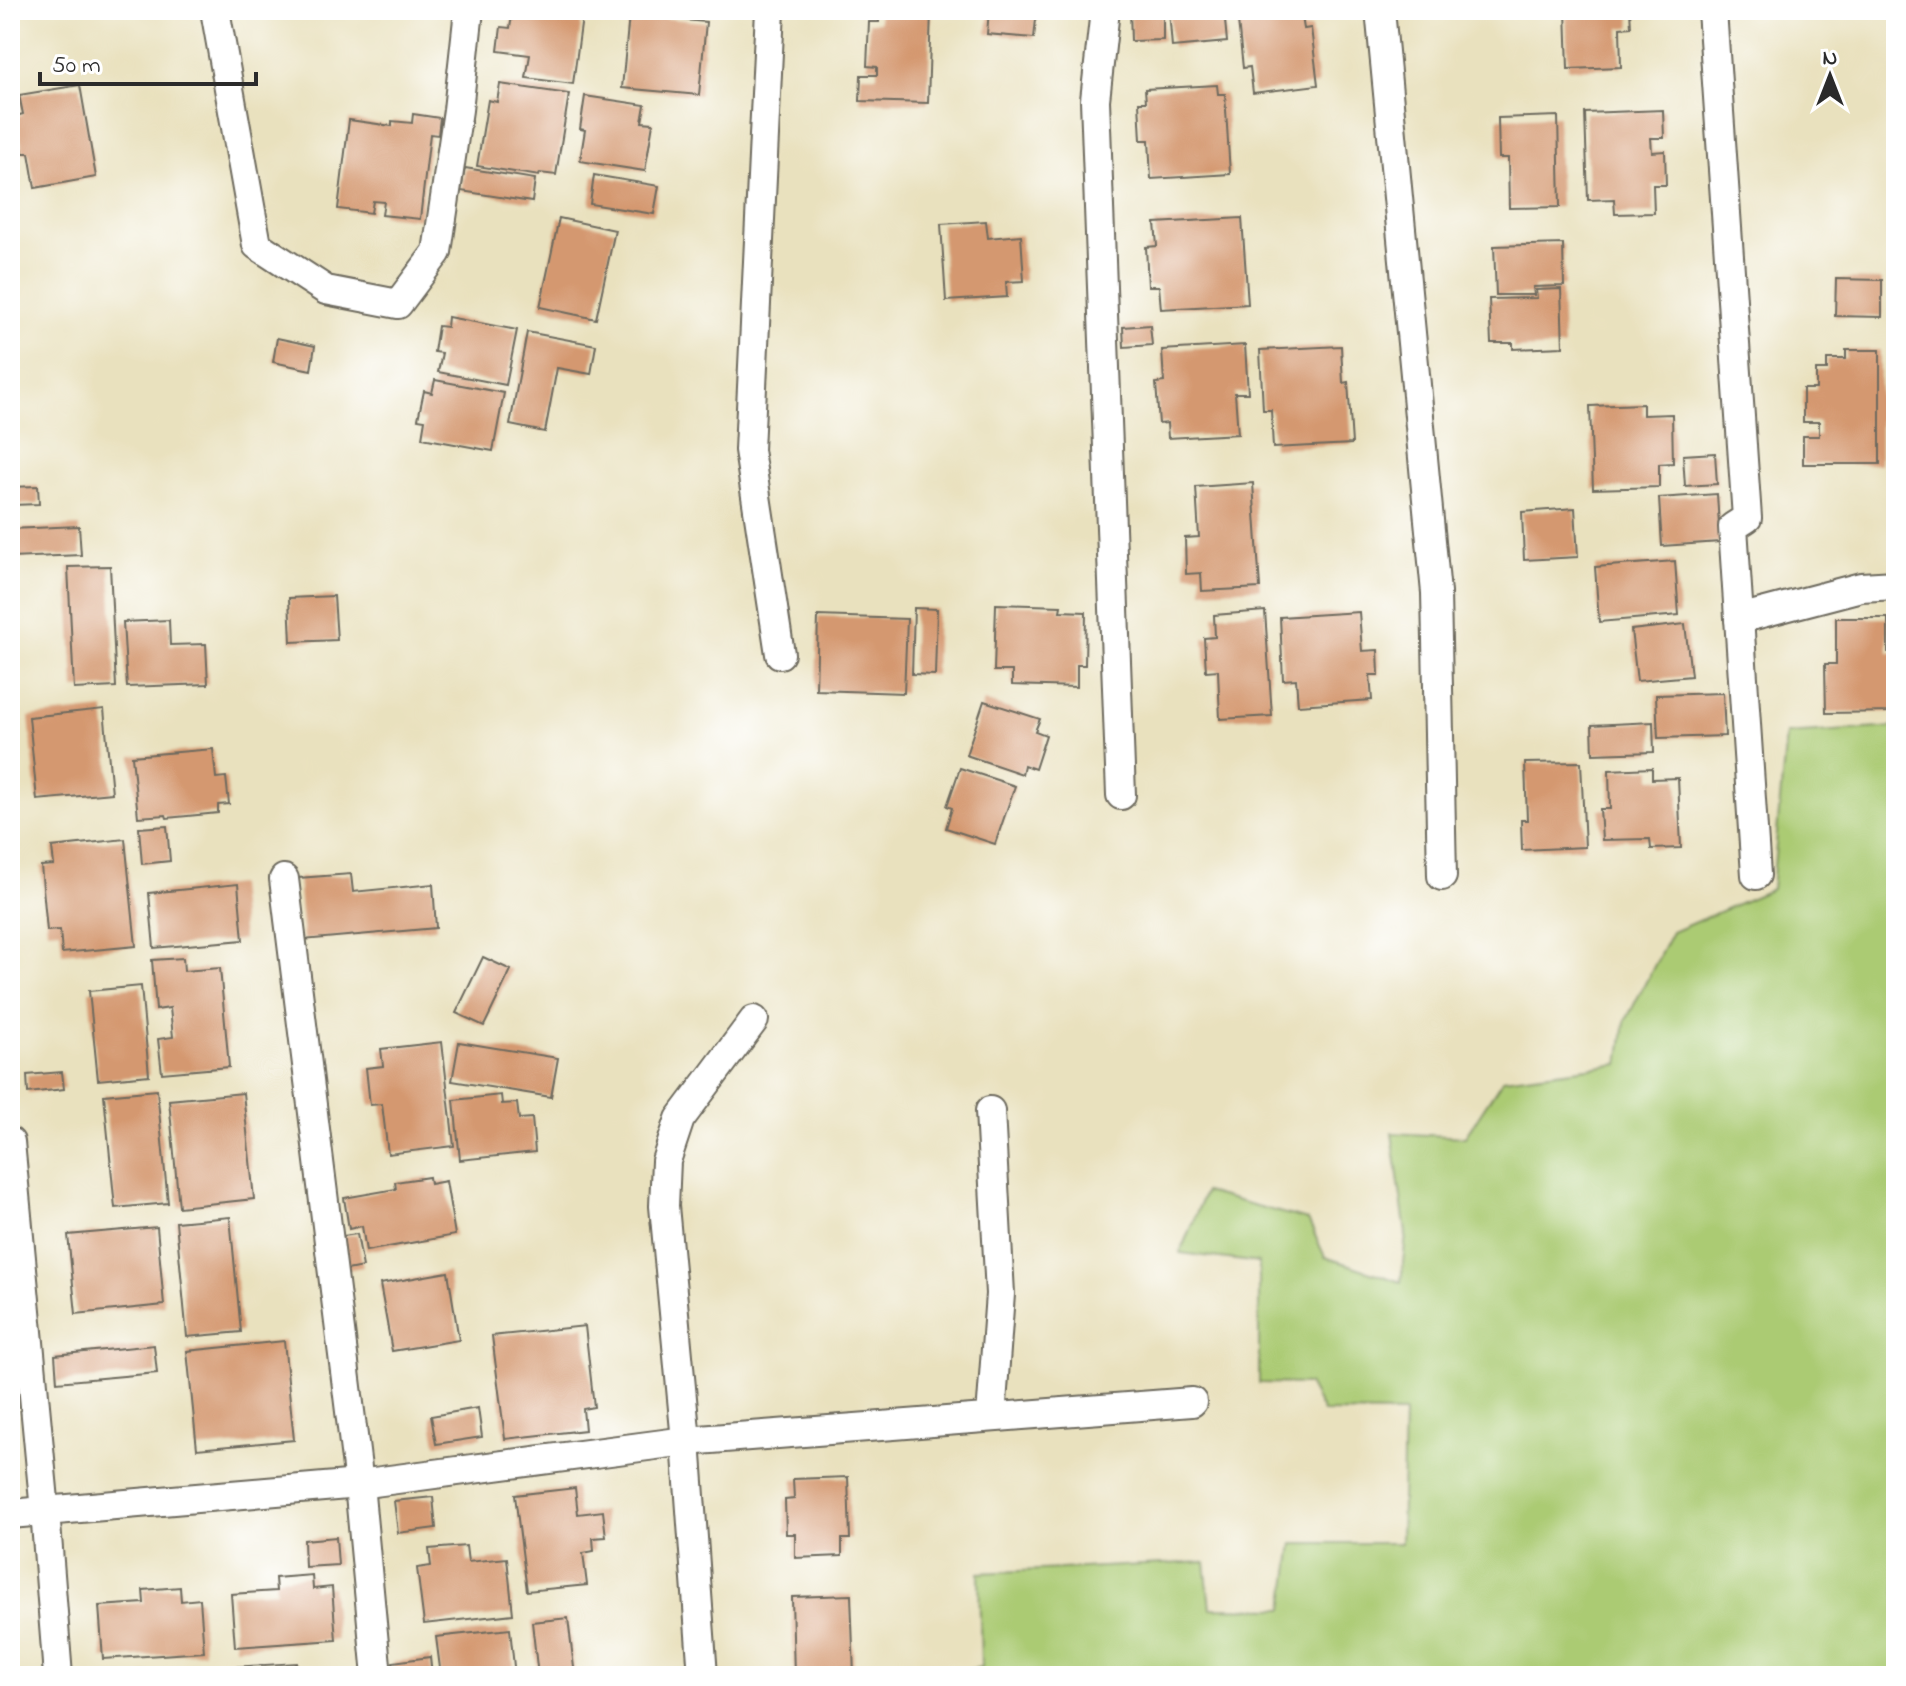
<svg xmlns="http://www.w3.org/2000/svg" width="1906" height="1686" font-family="'Indie Flower',sans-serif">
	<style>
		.green { fill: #abcb73; stroke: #6b7b4f; stroke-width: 2 }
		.building { fill: #d4986f }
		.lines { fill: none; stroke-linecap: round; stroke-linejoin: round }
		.minor-casing { stroke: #6e6b5e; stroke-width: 32 }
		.minor { stroke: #fff; stroke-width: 28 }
	</style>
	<rect width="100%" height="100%" fill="#fff"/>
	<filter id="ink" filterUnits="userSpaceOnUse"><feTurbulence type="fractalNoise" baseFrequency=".0125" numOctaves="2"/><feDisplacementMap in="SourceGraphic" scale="16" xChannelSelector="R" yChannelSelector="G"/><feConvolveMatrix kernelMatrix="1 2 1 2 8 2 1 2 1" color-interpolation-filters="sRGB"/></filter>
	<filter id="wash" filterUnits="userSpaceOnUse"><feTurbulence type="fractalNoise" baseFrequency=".006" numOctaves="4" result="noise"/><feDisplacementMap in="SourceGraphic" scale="32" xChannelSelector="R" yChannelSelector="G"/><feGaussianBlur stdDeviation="1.8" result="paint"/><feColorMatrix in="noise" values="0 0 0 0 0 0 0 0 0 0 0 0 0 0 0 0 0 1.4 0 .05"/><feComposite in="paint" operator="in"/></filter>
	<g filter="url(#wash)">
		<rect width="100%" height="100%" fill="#e9e1be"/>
		<path class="green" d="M1896 727V1676H942L981 1667 979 1573 1205 1562 1210 1608 1284 1609 1293 1543H1401L1404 1413 1323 1412 1308 1384 1259 1383V1263L1180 1253 1205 1192 1308 1220 1325 1257 1401 1282 1406 1234 1392 1133 1465 1137 1503 1079 1619 1064 1625 1022 1672 932 1772 889 1786 734Z"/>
		<g id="blocks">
			<g class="building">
				<path d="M513 10H583L573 84 526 78 530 55 498 51 501 27 510 28Z"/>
				<path d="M879 10H931L928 103 860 101 861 75H877V67L867 66 869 22H879Z"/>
				<path d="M989 10H1037L1034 38 987 34Z"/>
				<path d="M1130 10H1163V40L1131 41Z"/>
				<path d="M1169 10H1224L1227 42 1172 47Z"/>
				<path d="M1257 10H1301L1304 29 1311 28 1318 85 1253 93 1250 67 1243 68 1237 12Z"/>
				<path d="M1566 10H1630L1631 27 1620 28 1621 67 1568 69Z"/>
				<path d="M629 15 706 22 699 95 622 88Z"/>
				<path d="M500 84 569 94 556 175 540 173 539 176 477 166 488 100 497 102Z"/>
				<path d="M80 85 96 177 35 188 29 153H23L16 116 23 114 19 95Z"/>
				<path d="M1217 85 1218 94H1225L1230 174 1151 179 1149 140H1141L1139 102H1146L1145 89Z"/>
				<path d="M585 96 645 105 642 122 653 123 645 171 580 161 585 130 580 129Z"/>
				<path d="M1663 110 1664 138H1651L1652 152 1665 151 1666 185H1653L1654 213 1615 214 1614 199 1588 200 1585 113Z"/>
				<path d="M413 114 440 118 438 135 430 134 420 219 382 215 384 202 373 201 371 213 338 209 349 120 392 126V121L412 123Z"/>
				<path d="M1558 116 1560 207 1509 208 1508 158H1499L1498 118Z"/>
				<path d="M465 168 535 179 532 202 461 191Z"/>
				<path d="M594 175 659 186 654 214 590 204Z"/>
				<path d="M559 218 615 230 596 319 540 307Z"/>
				<path d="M1242 218 1248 304 1161 309 1159 286H1148L1146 247 1157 246 1155 223Z"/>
				<path d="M986 221 988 238 1021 235 1024 281 1006 282 1007 297 946 301 941 224Z"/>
				<path d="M1563 244 1564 286 1533 287 1534 295H1496L1494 246Z"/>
				<path d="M1836 279 1882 280V317L1835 316Z"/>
				<path d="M1561 289 1563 347 1513 349V343H1491L1489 299 1537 298 1536 290Z"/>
				<path d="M448 317 517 330 506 385 438 372 442 353 434 352 438 326 447 327Z"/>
				<path d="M1150 325 1152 345 1124 347 1123 327Z"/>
				<path d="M527 332 596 345 591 374 557 368 545 432 510 425Z"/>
				<path d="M277 338 315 346 311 370 273 362Z"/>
				<path d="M1245 345 1248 393H1235L1238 434 1168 438 1167 423 1159 424 1156 383 1164 382 1162 350Z"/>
				<path d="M1341 346 1343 383 1348 382 1352 444 1273 448 1271 410H1263L1260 350Z"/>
				<path d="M1846 350H1880V464H1803V436H1819V422H1803V389H1816V370H1827V359H1846Z"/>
				<path d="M435 380 504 393 493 451 422 438 425 420 418 419 424 391 432 393Z"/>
				<path d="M1643 404V415L1672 414 1673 463 1659 464V487L1593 489 1590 406Z"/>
				<path d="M1715 453 1717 484 1685 486 1683 455Z"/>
				<path d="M1253 483 1260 588 1202 591 1201 573 1186 574 1185 538 1199 537 1196 487Z"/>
				<path d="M38 486 39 504 12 505 11 487Z"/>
				<path d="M1717 494 1720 542 1662 546 1659 498Z"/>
				<path d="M1575 508 1578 557 1524 560 1522 512Z"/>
				<path d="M79 526 81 555 10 558V529Z"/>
				<path d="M1675 561 1679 615 1599 622 1595 567Z"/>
				<path d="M110 566 116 687 74 689 68 567Z"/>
				<path d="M334 596 337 640 291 642 289 598Z"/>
				<path d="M996 604 1061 606 1060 611 1086 612 1085 665H1077V687L1012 685V671H994Z"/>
				<path d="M914 608 937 609 935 675 912 674Z"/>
				<path d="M1265 611 1272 716 1220 719 1218 670 1206 671 1204 638 1215 637 1214 615Z"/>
				<path d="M1359 612 1362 651 1378 650 1379 675H1370L1372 700 1298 705 1296 679 1283 680 1280 617Z"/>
				<path d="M818 616 907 619 904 693 816 690Z"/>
				<path d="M1836 618H1888V652H1896V712L1826 713 1825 664H1836Z"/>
				<path d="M169 620 170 645 206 644 208 684 127 687 123 622Z"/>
				<path d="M1685 624 1691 676 1637 681 1631 630Z"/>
				<path d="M1723 693 1725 736 1658 738 1656 695Z"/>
				<path d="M984 701 1040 719 1035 731 1046 735 1035 769 1024 765 1022 774 966 755Z"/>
				<path d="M104 709 112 793 37 800 29 717Z"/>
				<path d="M1653 722 1654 752 1593 754 1592 725Z"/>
				<path d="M213 749 216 778 226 777 229 804 218 805V813L167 818 166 815 138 817 132 756Z"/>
				<path d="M1581 762 1585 847 1522 850 1521 820H1527L1525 763Z"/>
				<path d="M960 768 1015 786 995 844 946 828 952 808 947 806Z"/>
				<path d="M1652 768V779L1678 778 1681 848 1651 849 1650 839 1602 840 1600 809H1610L1609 770Z"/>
				<path d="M167 826 170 861 142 864 139 828Z"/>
				<path d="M125 839 136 946 62 953 60 930 47 931 41 866 54 865 52 847Z"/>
				<path d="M351 874 353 892 433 884 436 928 303 940 298 878Z"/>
				<path d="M238 884 243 940 154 948 149 893Z"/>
				<path d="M483 957 511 970 484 1026 456 1013Z"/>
				<path d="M183 958 184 971 220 968 229 1067 162 1073 158 1039 173 1037 170 1008 156 1010 152 960Z"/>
				<path d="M141 986 149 1075 98 1080 89 991Z"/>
				<path d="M442 1042 454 1146 388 1154 382 1104 370 1105 366 1068 383 1066 381 1049Z"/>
				<path d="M459 1042 558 1058 551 1097 452 1081Z"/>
				<path d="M62 1072 64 1089 28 1093 27 1075Z"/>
				<path d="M157 1090 168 1203 115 1208 104 1095Z"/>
				<path d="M243 1093 254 1199 179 1207 169 1100Z"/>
				<path d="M501 1095 502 1104 517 1103 519 1119 532 1118 535 1152 460 1160 454 1100Z"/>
				<path d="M429 1177 430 1184 446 1181 455 1235 366 1251 362 1226 349 1229 344 1198 396 1189 395 1182Z"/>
				<path d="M230 1217 241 1332 187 1337 176 1222Z"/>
				<path d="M157 1227 164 1305 76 1314 68 1235Z"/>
				<path d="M357 1234 363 1267 336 1272 330 1238Z"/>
				<path d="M448 1272 459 1340 392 1351 380 1284Z"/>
				<path d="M585 1326 594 1407 583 1409 585 1430 505 1439 492 1336Z"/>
				<path d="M284 1341 294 1440 197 1449 187 1351Z"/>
				<path d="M154 1345 157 1373 57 1382 55 1355Z"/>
				<path d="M10 1366H12L15 1397H10Z"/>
				<path d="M478 1408 482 1437 436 1444 431 1416Z"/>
				<path d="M848 1477 850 1539H842V1556L795 1558V1534H786L785 1500 794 1499 793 1479Z"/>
				<path d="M575 1488 578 1514 603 1511 606 1537 593 1538 594 1551 583 1553 587 1585 527 1591 515 1495Z"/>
				<path d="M433 1497 436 1528 398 1533 394 1501Z"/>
				<path d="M336 1537 338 1565 305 1567 304 1540Z"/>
				<path d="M466 1546 468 1562 507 1558 513 1614 424 1624 417 1568 431 1566 429 1549Z"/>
				<path d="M312 1575 313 1589 332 1587 336 1640 235 1647 231 1594 276 1591 275 1578Z"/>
				<path d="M180 1587 181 1601 200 1599 204 1652 103 1659 99 1606 144 1603 143 1590Z"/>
				<path d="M851 1595 854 1676H794L792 1597Z"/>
				<path d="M568 1618 575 1676H538L532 1622Z"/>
				<path d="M510 1629 515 1676H441L436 1637Z"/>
				<path d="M10 1655H12L14 1676H10Z"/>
				<path d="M430 1657 432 1676H395L393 1662Z"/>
				<path d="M297 1663 298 1676H233V1667Z"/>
				<path d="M212 1668V1676H143V1674Z"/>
			</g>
		</g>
	</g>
	<g filter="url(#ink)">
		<use href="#blocks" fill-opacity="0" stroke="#6e6b5e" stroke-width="2"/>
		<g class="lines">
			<defs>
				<g id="minor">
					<path d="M215 10 257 245 326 290 398 304 437 252 458 110 469 10"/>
					<path d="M770 10 749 450 780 654"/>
					<path d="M1105 10 1095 100 1121 795"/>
					<path d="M1380 10 1436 593 1442 876"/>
					<path d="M1712 10 1747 518 1733 527 1756 875"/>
					<path d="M1739 619 1861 587 1896 585"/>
					<path d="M284 879 359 1484 377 1676"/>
					<path d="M990 1111 1000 1294 991 1417"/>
					<path d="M10 1142 45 1511 58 1676"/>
					<path d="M10 1514 359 1484 686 1441 1192 1402"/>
					<path d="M703 1676 686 1441 664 1206 666 1161 680 1119 754 1020"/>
				</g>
			</defs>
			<use href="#minor" class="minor-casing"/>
			<use href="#minor" class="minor"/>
		</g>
	</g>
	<rect width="1906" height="1686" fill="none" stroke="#fff" stroke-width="40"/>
	<g transform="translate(1830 76)" stroke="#ffffff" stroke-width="6" paint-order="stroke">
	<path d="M0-6L14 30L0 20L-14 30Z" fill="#2b2b2b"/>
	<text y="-12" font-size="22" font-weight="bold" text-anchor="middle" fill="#2b2b2b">N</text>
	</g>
	<path d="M40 72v12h216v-12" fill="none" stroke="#2b2b2b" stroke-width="4"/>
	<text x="52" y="72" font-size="24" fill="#2b2b2b" stroke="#ffffff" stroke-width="6" paint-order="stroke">50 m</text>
</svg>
